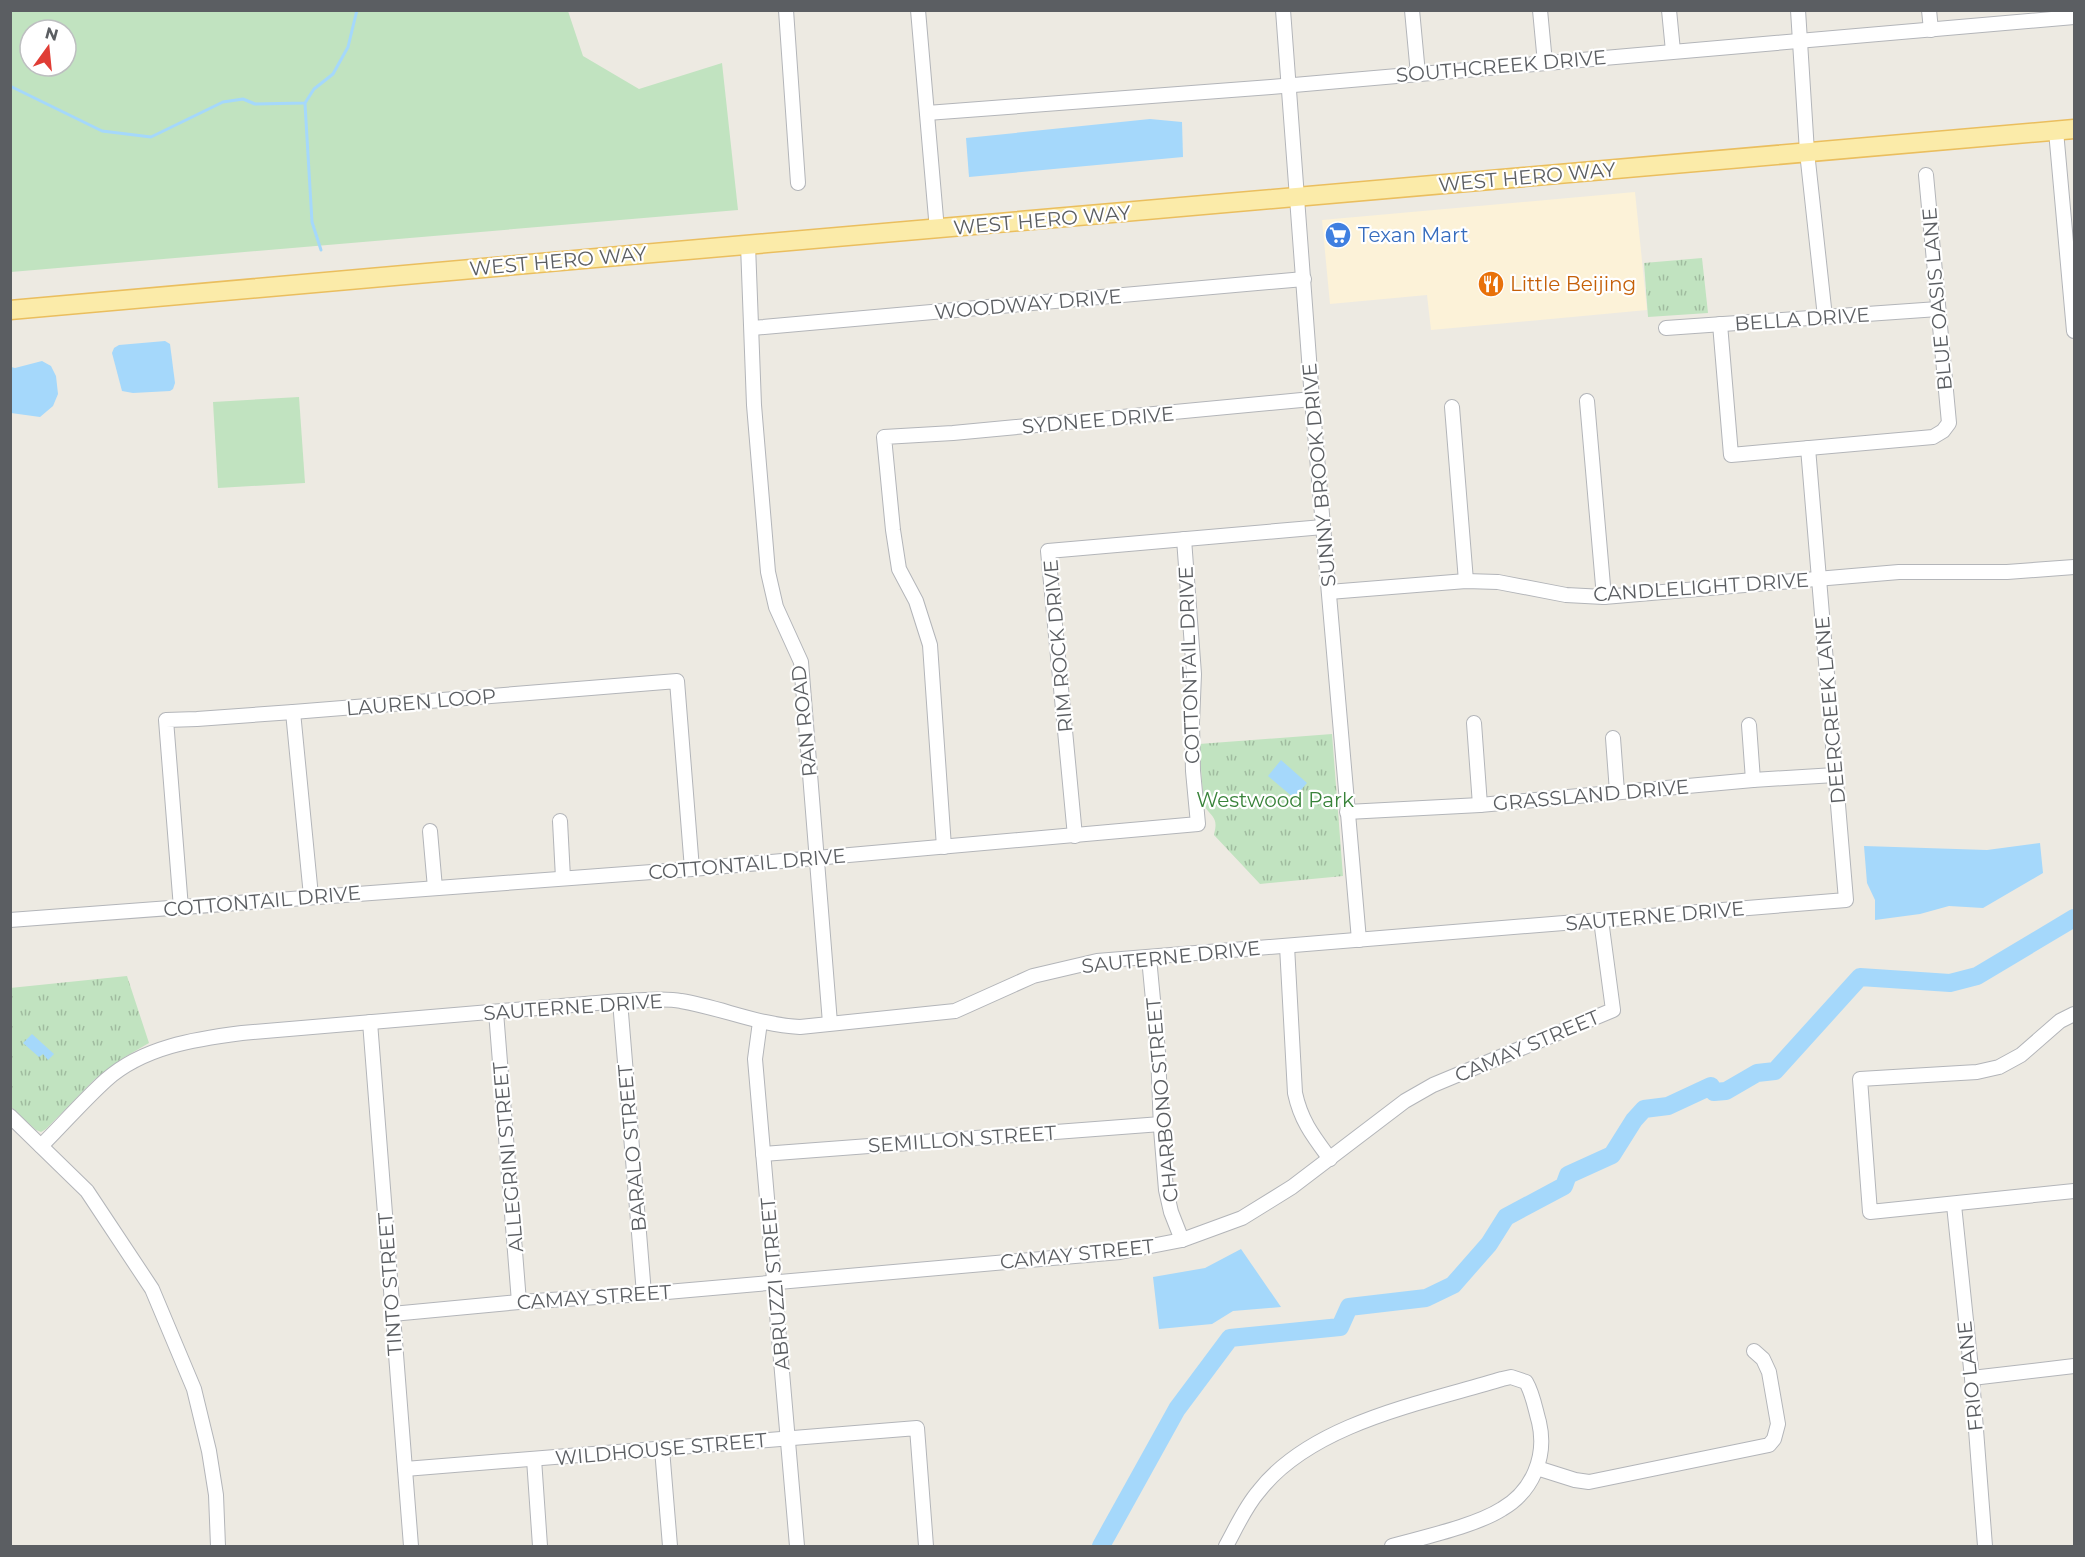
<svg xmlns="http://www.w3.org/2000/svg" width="2085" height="1557" font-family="Montserrat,sans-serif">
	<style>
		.commercial { fill: #fcf2d8 }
		.green { fill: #c1e3c0; fill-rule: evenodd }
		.park { fill: url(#park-tufts) }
		.water { fill: #a5d8fb }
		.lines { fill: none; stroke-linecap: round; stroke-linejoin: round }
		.stream { stroke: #a5d8fb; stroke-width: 3 }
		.river { stroke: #a5d8fb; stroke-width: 18 }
		.minor-casing { stroke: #b3b5b9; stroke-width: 16 }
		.major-casing { stroke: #eabe5e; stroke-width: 21 }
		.minor { stroke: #fff; stroke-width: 14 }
		.major { stroke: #fbeba9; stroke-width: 18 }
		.labels { text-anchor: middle; stroke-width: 4.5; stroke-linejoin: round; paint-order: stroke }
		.street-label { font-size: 20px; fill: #5b5e62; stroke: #fff }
		.shop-label { font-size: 20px; fill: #366cbe; stroke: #fff; text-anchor: start }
		.food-label { font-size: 20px; fill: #c56008; stroke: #fff; text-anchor: start }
		.park-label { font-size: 20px; fill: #39833a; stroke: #fff }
	</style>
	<defs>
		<pattern id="park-tufts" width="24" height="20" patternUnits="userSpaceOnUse" patternTransform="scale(1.5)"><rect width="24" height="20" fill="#c1e3c0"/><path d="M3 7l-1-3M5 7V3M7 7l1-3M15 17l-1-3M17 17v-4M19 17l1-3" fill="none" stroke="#a0bb9f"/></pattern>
	</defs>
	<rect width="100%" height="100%" fill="#edeae2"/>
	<path class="commercial" d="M1635 192 1647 310 1431 330 1427 295 1330 304 1322 220Z"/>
	<g class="green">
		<path d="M11 10 568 11 583 56 639 89 722 63 738 210 11 272ZM30 30H66V66H30Z"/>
		<path d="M299 397 305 483 218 488 213 402Z"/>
	</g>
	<g class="park">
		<path d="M1702 258 1708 313 1648 317 1644 263Z"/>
		<path d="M1332 734 1343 876 1260 884 1214 835C1218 818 1214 819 1204 806L1199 744Z"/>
		<path d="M127 976 149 1043 123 1058 94 1080 46 1129 41 1132 36 1130 11 1107 10 988Z"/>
	</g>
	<g class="water">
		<path d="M1150 119 1182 122 1183 157 969 177 966 138Z"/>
		<path d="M165 341 170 344 175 383 173 389 170 391 133 393 122 391 112 353 114 348 119 345Z"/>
		<path d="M42 361 51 366 56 376 58 394 53 406 40 417 11 413V367L15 368Z"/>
		<path d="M1281 760 1307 783 1294 798 1268 776Z"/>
		<path d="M2040 843 2043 873 1983 908 1949 906 1920 914 1875 920V900L1867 883 1864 846 1987 850Z"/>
		<path d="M32 1034 54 1054 48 1060 43 1054 39 1057 23 1043Z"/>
		<path d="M1241 1249 1281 1307 1233 1311 1212 1324 1159 1329 1153 1277 1205 1268Z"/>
	</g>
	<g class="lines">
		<g class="stream">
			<path d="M10 86 102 131 151 137 223 102 243 99 255 104 305 103 314 89 333 74 348 47 357 10"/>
			<path d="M305 104 312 222 321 250"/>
		</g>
		<path class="river" d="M1101 1546 1177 1409 1230 1338 1340 1327 1349 1307 1426 1298 1453 1285 1489 1244 1506 1217 1564 1186 1568 1175 1612 1155 1634 1120 1644 1109 1668 1106 1711 1086 1714 1092 1726 1091 1757 1073 1775 1071 1860 977 1950 983 1977 976 2074 918"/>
		<defs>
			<g id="minor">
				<path d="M786 10 798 183"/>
				<path d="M918 10 937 230"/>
				<path d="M1283 10 1312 399 1359 940"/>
				<path d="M1412 10 1418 74"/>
				<path d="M1540 10 1545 63"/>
				<path d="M1669 10 1673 51"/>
				<path d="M1798 10 1807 152 1825 317"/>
				<path d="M1929 10 1931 30"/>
				<path d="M927 113 1271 87 2074 17"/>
				<path d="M2056 131 2074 331"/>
				<path d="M748 245 754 405 768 572 776 607 801 662 830 1023"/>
				<path d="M1720 324 1731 455 1933 437 1943 431 1949 423 1926 175"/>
				<path d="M752 328 1304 279"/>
				<path d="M1666 328 1938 309"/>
				<path d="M1587 401 1604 597"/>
				<path d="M1452 407 1466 581"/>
				<path d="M1329 592 1466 581 1498 582 1566 595 1604 597 1899 572H2007L2074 567"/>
				<path d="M293 712 311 896"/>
				<path d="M1474 723 1480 805"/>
				<path d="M1749 725 1753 780"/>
				<path d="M1613 738 1617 792"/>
				<path d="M1347 812 1480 805 1753 780 1835 775"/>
				<path d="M560 821 563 878"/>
				<path d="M430 831 435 888"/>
				<path d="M1075 836 1048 551 1323 527"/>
				<path d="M944 847 930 645 916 601 899 569 893 530 884 437 953 433 1312 399"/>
				<path d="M181 908 166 720 197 719 293 712 677 681 692 869"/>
				<path d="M10 920 692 869 1198 824 1193 771 1192 723 1194 674 1184 539"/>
				<path d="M1287 946 1295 1093C1301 1121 1313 1136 1330 1159"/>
				<path d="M1149 958 1158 1052 1161 1129 1166 1190 1171 1212 1182 1240"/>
				<path d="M620 1001 644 1294"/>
				<path d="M496 1012 519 1302"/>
				<path d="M2074 1014 2060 1021 2021 1055 1999 1067 1977 1072 1860 1079 1870 1212 2074 1191"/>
				<path d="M370 1022 411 1546"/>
				<path d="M760 1022 755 1059 797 1546"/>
				<path d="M10 1116 87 1191 152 1289 194 1389 209 1451 216 1495 218 1546"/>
				<path d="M41 1146C63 1124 83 1101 106 1080 143 1047 195 1039 242 1033L620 1001C639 1001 663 997 681 1001 722 1008 759 1025 800 1027L955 1011 1033 976 1097 961 1846 900 1808 448"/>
				<path d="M763 1154 1161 1124"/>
				<path d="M1954 1205 1972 1378 1985 1546"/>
				<path d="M392 1314 519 1302 644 1294 1120 1252 1182 1240 1242 1218 1292 1187 1405 1101 1433 1085 1613 1010 1601 920"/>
				<path d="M1972 1378 2074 1366"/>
				<path d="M662 1449 670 1546"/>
				<path d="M534 1459 540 1546"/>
				<path d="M1537 1468 1575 1480 1589 1482 1769 1445 1774 1439 1778 1424 1769 1372 1763 1359 1754 1351"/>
				<path d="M405 1469 917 1428 926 1546"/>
				<path d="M1226 1546C1236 1528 1245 1507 1259 1491 1312 1423 1423 1403 1502 1379L1511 1377 1526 1382C1533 1394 1535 1408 1539 1422 1547 1456 1533 1491 1502 1509 1475 1526 1424 1537 1392 1546"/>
			</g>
			<path id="major" d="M10 310C698 248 1387 190 2074 129"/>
		</defs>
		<use href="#minor" class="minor-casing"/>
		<use href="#major" class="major-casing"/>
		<use href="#minor" class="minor"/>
		<use href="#major" class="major"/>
	</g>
	<defs>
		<symbol id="supermarket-disc" viewBox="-11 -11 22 22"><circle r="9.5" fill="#3f7fe0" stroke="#fff"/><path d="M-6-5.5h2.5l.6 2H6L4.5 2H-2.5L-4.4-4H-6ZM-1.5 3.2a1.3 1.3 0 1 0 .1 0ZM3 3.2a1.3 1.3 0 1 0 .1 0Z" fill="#fff"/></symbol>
		<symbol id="restaurant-disc" viewBox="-11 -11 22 22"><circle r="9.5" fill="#e8710a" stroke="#fff"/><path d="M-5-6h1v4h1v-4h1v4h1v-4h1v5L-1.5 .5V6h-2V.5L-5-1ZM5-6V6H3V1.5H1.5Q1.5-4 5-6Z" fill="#fff"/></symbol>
	</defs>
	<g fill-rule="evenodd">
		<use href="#supermarket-disc" x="1323" y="220" width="30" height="30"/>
		<use href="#restaurant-disc" x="1476" y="269" width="30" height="30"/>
	</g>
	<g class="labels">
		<g class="street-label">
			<text transform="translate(1501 66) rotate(-5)" y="7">SOUTHCREEK DRIVE</text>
			<text transform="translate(1527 177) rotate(-5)" y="7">WEST HERO WAY</text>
			<text transform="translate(1042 220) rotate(-5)" y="7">WEST HERO WAY</text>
			<text transform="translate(558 261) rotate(-5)" y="7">WEST HERO WAY</text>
			<text transform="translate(1937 299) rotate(-95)" y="7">BLUE OASIS LANE</text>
			<text transform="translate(1028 304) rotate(-5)" y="7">WOODWAY DRIVE</text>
			<text transform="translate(1802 319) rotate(-4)" y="7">BELLA DRIVE</text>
			<text transform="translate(1098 420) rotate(-5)" y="7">SYDNEE DRIVE</text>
			<text transform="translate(1319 475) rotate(-95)" y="7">SUNNY BROOK DRIVE</text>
			<text transform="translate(1701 587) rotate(-4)" y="7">CANDLELIGHT DRIVE</text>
			<text transform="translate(1058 646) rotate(-95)" y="7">RIM ROCK DRIVE</text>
			<text transform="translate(1189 665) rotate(-92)" y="7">COTTONTAIL DRIVE</text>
			<text transform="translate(421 702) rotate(-5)" y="7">LAUREN LOOP</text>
			<text transform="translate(1830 710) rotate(-95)" y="7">DEERCREEK LANE</text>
			<text transform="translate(804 721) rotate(-96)" y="7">RAN ROAD</text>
			<text transform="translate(1591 795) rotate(-5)" y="7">GRASSLAND DRIVE</text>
			<text transform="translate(747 864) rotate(-5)" y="7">COTTONTAIL DRIVE</text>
			<text transform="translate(262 901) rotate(-5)" y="7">COTTONTAIL DRIVE</text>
			<text transform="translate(1655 916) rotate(-5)" y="7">SAUTERNE DRIVE</text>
			<text transform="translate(1171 957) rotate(-6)" y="7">SAUTERNE DRIVE</text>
			<text transform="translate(573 1007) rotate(-4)" y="7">SAUTERNE DRIVE</text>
			<text transform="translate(1527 1046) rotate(-23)" y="7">CAMAY STREET</text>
			<text transform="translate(1162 1100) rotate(-95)" y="7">CHARBONO STREET</text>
			<text transform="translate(962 1139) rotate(-4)" y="7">SEMILLON STREET</text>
			<text transform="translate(632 1148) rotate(-95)" y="7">BARALO STREET</text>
			<text transform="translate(508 1157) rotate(-95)" y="7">ALLEGRINI STREET</text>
			<text transform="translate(1077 1254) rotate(-6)" y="7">CAMAY STREET</text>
			<text transform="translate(390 1284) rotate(-94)" y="7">TINTO STREET</text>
			<text transform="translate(775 1284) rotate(-95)" y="7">ABRUZZI STREET</text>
			<text transform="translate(594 1297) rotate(-4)" y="7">CAMAY STREET</text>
			<text transform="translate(1970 1376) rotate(-96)" y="7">FRIO LANE</text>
			<text transform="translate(661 1449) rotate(-5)" y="7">WILDHOUSE STREET</text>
		</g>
		<g class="shop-label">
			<text x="1358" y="242">Texan Mart</text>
		</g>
		<g class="food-label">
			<text x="1510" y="291">Little Beijing</text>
		</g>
		<g class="park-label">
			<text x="1275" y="807">Westwood Park</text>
		</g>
	</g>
	<rect width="2085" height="1557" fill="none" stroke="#5b5e62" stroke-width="24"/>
	<g transform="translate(48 48) rotate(15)"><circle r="28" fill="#ffffff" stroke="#bdbfc0" stroke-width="1.5"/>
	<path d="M0-4.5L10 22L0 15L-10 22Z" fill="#e03d35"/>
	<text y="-9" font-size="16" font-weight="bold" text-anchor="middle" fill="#5b5e62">N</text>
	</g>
</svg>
